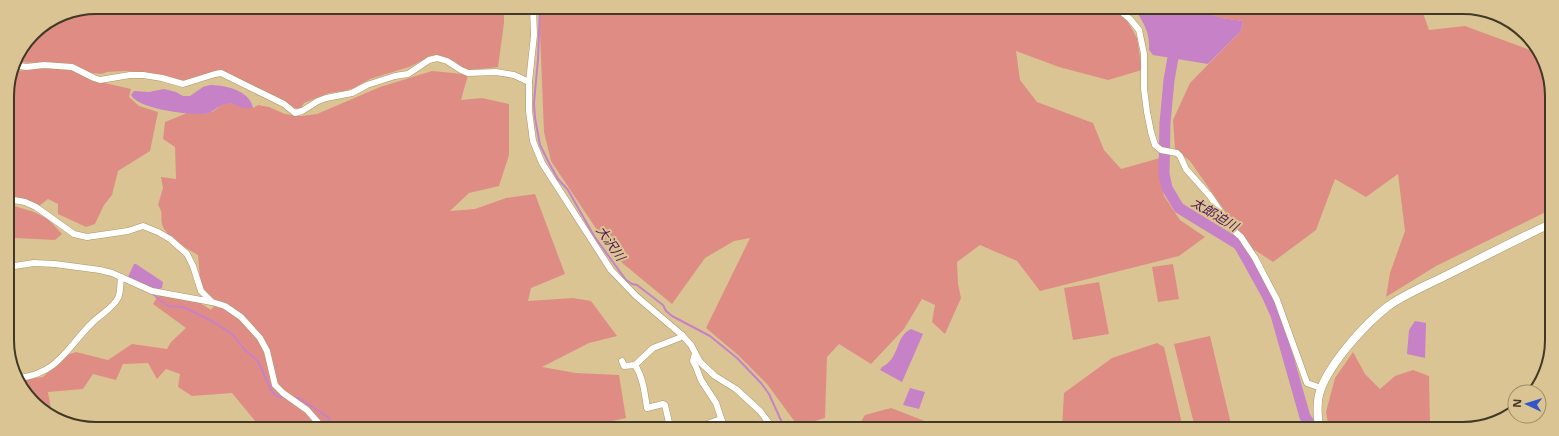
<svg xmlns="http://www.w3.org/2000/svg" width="1559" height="436" font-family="'Open Sans','Noto Sans JP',sans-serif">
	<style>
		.green { fill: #df8d84 }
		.water { fill: #c781c7 }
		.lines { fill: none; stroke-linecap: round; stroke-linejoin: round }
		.stream { stroke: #c781c7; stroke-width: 2 }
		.river { stroke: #c781c7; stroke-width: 11 }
		.minor-casing { stroke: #ab9768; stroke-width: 7 }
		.tertiary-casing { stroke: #ab9768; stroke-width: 9 }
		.minor { stroke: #fff; stroke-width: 6 }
		.tertiary { stroke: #fff; stroke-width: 8 }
		.labels { text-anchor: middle; stroke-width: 4; stroke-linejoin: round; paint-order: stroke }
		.water-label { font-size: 13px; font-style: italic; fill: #511253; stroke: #dac494 }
		.rim { fill: none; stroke: #413925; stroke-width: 2 }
	</style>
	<rect width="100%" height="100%" fill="#dac494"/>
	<g class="green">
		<path d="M96 7 504 8V23L498 67 467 71 454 61 440 56H432L409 67 370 79 354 88 344 91 329 93 304 103 300 109 293 108 221 71 182 82 140 72 125 71 107 72 102 74 90 73 66 64 15 62C19 44 45 21 62 14 72 10 85 9 96 7Z"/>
		<path d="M539 8 1113 9 1128 22 1137 38 1142 70 1108 80 1059 67 1016 51 1020 80 1037 102 1093 123 1104 150 1121 169 1160 158 1164 196 1180 220 1205 237 1179 256 1040 291 1017 261 980 245 957 262 958 284 961 298 945 334 932 322 935 305 922 299 904 329 871 364 839 344 827 357 825 418 798 426 767 384 738 355 706 328 750 238 734 241 705 258 672 304 615 257 551 161 544 132Z"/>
		<path d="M1201 9 1422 10 1429 30 1465 26 1538 53 1550 79V210L1436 266 1386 297 1390 273 1405 231 1398 174 1366 197 1335 179 1316 230 1273 262 1250 247 1190 161 1175 149 1173 120 1190 83 1241 31 1243 21 1221 18 1202 12Z"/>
		<path d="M45 67 74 71 96 81 131 89 129 97 139 106 158 112 150 151 118 171 112 195 104 205 95 224 86 227 58 214V204L48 199 39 206 8 196 7 90 13 68 19 71Z"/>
		<path d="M432 71 453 73 468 75 461 100 482 98 509 104V155L499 186 469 193 450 211 475 209 506 198 535 194 565 274 531 288 528 301 573 298 591 301 617 336 589 343 542 367 576 373 619 375 626 418 587 427 258 426 256 422 232 393 192 396 178 387 180 374 166 369 157 379 148 363 123 364 116 380 93 374 83 389 48 392 52 414 33 403 21 380 43 377 67 355 76 352 108 360 132 344 167 349 171 342 186 328 153 304 159 294 197 301 211 310 217 302 204 289 200 279 198 255C188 249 165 237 162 224 160 216 164 214 158 205L163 188 161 177 176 179 175 147 163 139 165 122 187 113 205 114 214 111 221 105 226 103 236 104 244 108H253L258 105 269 107 285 114 302 116 317 114 380 87Z"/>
		<path d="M8 204 34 212 48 219 62 234 55 240 15 238 8 229Z"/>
		<path d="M1173 264 1179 299 1158 302 1152 267Z"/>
		<path d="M1099 282 1109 334 1073 340 1064 288Z"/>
		<path d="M1210 336 1232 428H1195L1174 344Z"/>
		<path d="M1157 343 1164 347 1183 428H1062L1064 393 1112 358Z"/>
		<path d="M1353 352 1365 374 1380 389 1395 376 1413 370 1429 376 1430 425 1427 429H1329L1326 412 1335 378Z"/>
		<path d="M891 408 930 423V428H857L865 415Z"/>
	</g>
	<g class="water">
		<path d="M1135 9H1201L1202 12 1221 18 1243 21 1241 31 1208 64 1153 55 1149 50C1150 32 1144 24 1135 9Z"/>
		<path d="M210 85C224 85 250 90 253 108 250 108 246 108 243 108 237 106 233 102 226 104 217 105 213 114 204 114 189 115 138 109 131 95L134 91 149 92 164 89 176 92 183 96H190L203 87Z"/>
		<path d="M134 264H136L163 282 162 288 157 290 156 297 152 295 145 286 128 277Z"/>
		<path d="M1415 321 1426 323 1425 358 1407 354 1409 330Z"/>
		<path d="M911 329 923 334 902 382 880 370 882 367C900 359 895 336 911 329Z"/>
		<path d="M910 388 925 392 919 409 903 405Z"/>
	</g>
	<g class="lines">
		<g class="stream">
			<path d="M540 8 538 59 534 103 535 118 540 145 549 163 558 179 568 190 594 236 626 280 632 284 637 285 663 305 666 311 672 316 710 336 737 358 761 383 769 394 784 427"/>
			<path d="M156 297 168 306 183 307 212 321 233 335 245 350 258 361 272 392 277 396 286 398"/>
			<path d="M293 398H299L329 418 332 427"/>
		</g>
		<path class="river" d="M1173 58 1169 80 1165 123 1164 174 1167 188 1179 208 1238 244 1242 250 1267 295 1276 315 1305 417 1310 424 1316 429"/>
		<defs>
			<g id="minor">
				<path d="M533 8 534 35 529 82V111L533 141 542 163 611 270 636 296 682 335 691 345 700 362 715 376 736 389 760 411 772 427"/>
				<path d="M1118 9 1130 19 1139 30 1144 54V89L1147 112 1151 132 1155 145 1161 150 1177 153 1180 156 1186 169 1210 196 1232 229 1241 237 1255 258 1277 300 1307 383 1321 388"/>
				<path d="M14 65 26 67 44 65 72 67 94 78 100 80 130 75H143L162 78 183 84 215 74 221 73 284 104 295 113 302 111 318 101 326 98 352 93 367 85 395 76 408 74 429 60 437 58 447 61 461 70 468 73 496 72 514 75 529 82"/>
				<path d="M8 199 25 202 36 207 74 234 87 237 128 231 143 226 158 232 170 239 187 254 193 266 201 291 211 301"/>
				<path d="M8 267 34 263 55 264 100 270 112 273 152 291 212 302 225 306 241 317 260 338 267 351 275 385 283 393 307 410 322 427"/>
				<path d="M695 353 693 361 696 367 701 380 716 403 724 427"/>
				<path d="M622 361 624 366 635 365C643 377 645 394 647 408L663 404 665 405 670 427"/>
				<path d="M635 365 653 348 679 338 682 335"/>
				<path d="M20 378C60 372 67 347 93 322 101 314 113 308 118 298 121 292 120 284 121 277"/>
				<path d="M699 427 721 419"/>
			</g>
			<path id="tertiary" d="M1319 429C1318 418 1316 406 1319 395 1326 367 1364 325 1387 307 1403 295 1425 286 1443 277 1479 259 1514 241 1550 224"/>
		</defs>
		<use href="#minor" class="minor-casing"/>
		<use href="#tertiary" class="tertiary-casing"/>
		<use href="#minor" class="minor"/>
		<use href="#tertiary" class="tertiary"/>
	</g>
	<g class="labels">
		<g class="water-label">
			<text transform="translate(1215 214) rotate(31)" y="5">太郎迫川</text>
			<text transform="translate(611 243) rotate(55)" y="5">大沢川</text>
		</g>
	</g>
	<path d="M0 0H1559V436H0ZM96 14H1463A82 82 0 0 1 1545 96V340A82 82 0 0 1 1463 422H96A82 82 0 0 1 14 340V96A82 82 0 0 1 96 14Z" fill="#dac494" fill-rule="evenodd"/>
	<path class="rim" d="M96 14H1463A82 82 0 0 1 1545 96V340A82 82 0 0 1 1463 422H96A82 82 0 0 1 14 340V96A82 82 0 0 1 96 14Z"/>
	<g transform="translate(1527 404) rotate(274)"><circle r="19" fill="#dac494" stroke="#9d8c68"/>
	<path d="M0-3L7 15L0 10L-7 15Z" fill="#3356c6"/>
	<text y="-6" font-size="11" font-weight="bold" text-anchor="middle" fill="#413925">N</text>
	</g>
</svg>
